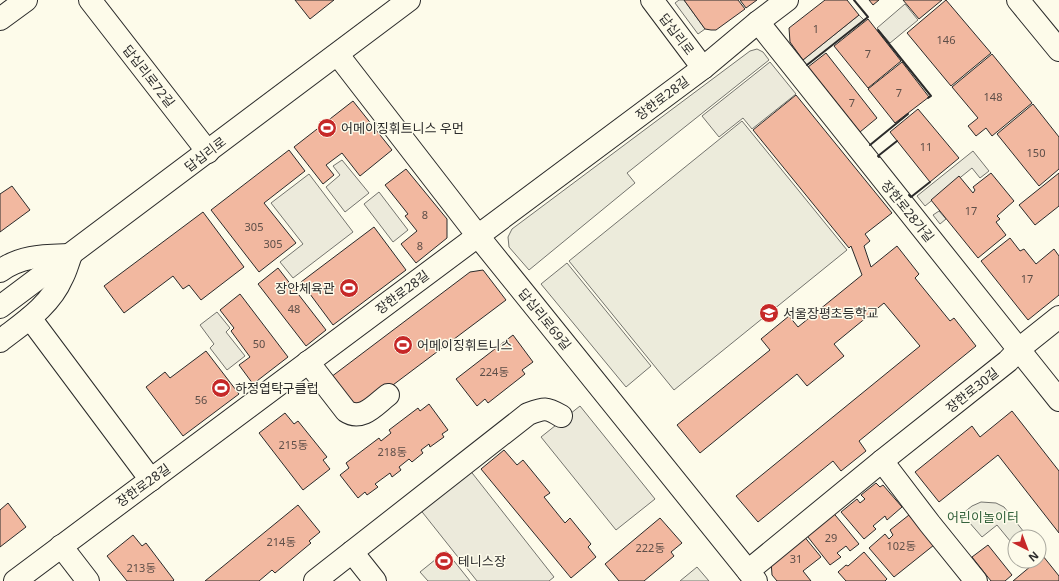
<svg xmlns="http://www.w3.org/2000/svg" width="1059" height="581" font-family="'Noto Sans','Noto Sans KR',sans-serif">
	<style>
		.green { fill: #ecebdb; stroke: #74746e }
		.parking { fill: #eceadb; stroke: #74746e }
		.building { fill: #f2b8a0; stroke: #2b2b2b }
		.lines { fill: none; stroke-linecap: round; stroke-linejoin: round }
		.minor-casing { stroke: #2b2b2b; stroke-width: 24 }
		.major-casing { stroke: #2b2b2b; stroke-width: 24 }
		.minor { stroke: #fdfbea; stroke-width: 22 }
		.major { stroke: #fdfbea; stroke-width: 22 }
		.wall { stroke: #2b2b2b; stroke-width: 2 }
		.labels { text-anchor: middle; stroke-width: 3; stroke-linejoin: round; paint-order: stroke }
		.number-label { font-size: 11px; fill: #5d4e48 }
		.street-label { font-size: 13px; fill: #2b2b2b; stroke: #fdfbea }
		.poi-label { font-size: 13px; fill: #2b2b2b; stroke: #fdfbea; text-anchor: start }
		.park-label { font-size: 13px; fill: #34623c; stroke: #fdfbea }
	</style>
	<rect width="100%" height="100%" fill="#fdfbea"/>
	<g class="green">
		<path d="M757 49 763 52 769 60 627 173 635 183 529 270 509 247 508 237 512 229 750 51Z"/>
		<path d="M742 121 847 250 674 390 569 261Z"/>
		<path d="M567 263 651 366 626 387 541 284Z"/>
		<path d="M981 502 996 503 1004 507 1028 537H1015V547L997 525 982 537 962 514 972 506Z"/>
		<path d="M446 551 470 581H428L420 572Z"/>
		<path d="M697 567 709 581H680Z"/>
	</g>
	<g class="parking">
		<path d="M679 0H684L705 29 698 34 675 3Z"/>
		<path d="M905 4 918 20 890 43 877 28Z"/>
		<path d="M859 15 864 20 807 65 803 60Z"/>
		<path d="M770 62 796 94 752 129 743 118 719 137 702 116Z"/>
		<path d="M973 151 989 171 980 178 972 168 925 206 917 196Z"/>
		<path d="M342 160 369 193 345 212 326 187 340 175 333 166Z"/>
		<path d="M309 174 353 232 293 278 280 262 303 244 271 203Z"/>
		<path d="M379 192 408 230 393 242 364 204Z"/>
		<path d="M939 211 946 219 940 224 933 215Z"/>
		<path d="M217 312 230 328 226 332 245 356 227 370 210 348 214 344 200 325Z"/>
		<path d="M580 406 655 499 616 530 541 437Z"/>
		<path d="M469 469 554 577 549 581H477L419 508Z"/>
	</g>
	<g class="building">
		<path d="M295 0H334L310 19Z"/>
		<path d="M684 0H738L745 9 716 30H711L705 29Z"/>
		<path d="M740 0H757L746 8Z"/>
		<path d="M825 0H847L859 15 803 60 790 42 789 28Z"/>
		<path d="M869 0H879L873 5Z"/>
		<path d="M903 0H942L919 19Z"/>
		<path d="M946 0 991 53 951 86 907 33Z"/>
		<path d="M868 19 901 61 868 88 834 46Z"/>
		<path d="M826 53 877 118 860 132 808 67Z"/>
		<path d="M992 54 1032 103 992 136 986 128 976 136 968 126 978 118 952 87Z"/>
		<path d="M902 62 929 97 895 123 868 89Z"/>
		<path d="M796 95 892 213 865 234 870 241 864 246 871 267 897 246 919 274 915 278 950 321 954 318 976 346 859 441 866 451 841 471 833 461 758 522 736 496 920 346 884 303 834 344 844 356 807 386 797 374 700 453 677 425 770 350 761 339 789 316 798 327 862 275 851 246 849 248 753 130Z"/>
		<path d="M353 101 392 150 360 176 342 153 326 165 334 175 323 184 294 147Z"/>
		<path d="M1033 104 1059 137V169L1039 186 997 134Z"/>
		<path d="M918 109 959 158 930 182 890 132Z"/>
		<path d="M289 150 305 171 264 203 296 243 259 272 211 210Z"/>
		<path d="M406 169 447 219V238L416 263 401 244 417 231 405 216 408 214 385 185Z"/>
		<path d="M991 173 1014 201 997 216 1000 219 996 222 1006 235 978 258 931 200 959 176 973 193 975 190 973 187Z"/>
		<path d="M1059 173V206L1035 225 1019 205Z"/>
		<path d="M12 186 30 210 0 232V194Z"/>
		<path d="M203 212 244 267 201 300 189 285 183 289 173 276 124 313 104 286Z"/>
		<path d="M374 227 406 270 333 325 301 282Z"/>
		<path d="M1010 238 1020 251 1024 249 1036 264 1054 249 1059 256V295L1028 320 981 261Z"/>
		<path d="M278 268 326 330 306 346 258 284Z"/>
		<path d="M483 270 506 300 357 412 331 377 470 272Z"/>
		<path d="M240 294 288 357 253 384 239 365 250 357 231 331 234 328 220 310Z"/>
		<path d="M513 335 533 362 522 370 525 374 488 403 485 399 477 406 456 379Z"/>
		<path d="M206 351 239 394 183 436 146 387 165 372 170 378Z"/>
		<path d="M429 404 448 430 442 434 444 437 430 447 429 444 421 450 423 453 412 462 409 459 399 467 401 470 392 477 390 473 375 484 378 487 367 495 365 492 358 498 340 475 349 468 346 463 379 438 381 441 391 433 389 430 418 408 420 411Z"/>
		<path d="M1012 411 1059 471V533L998 455 939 502 915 472 972 426 980 437Z"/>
		<path d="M285 413 294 424 298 421 327 457 323 460 330 469 303 490 259 433Z"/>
		<path d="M504 450 517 465 523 460 550 493 544 497 565 523 570 518 591 544 588 547 596 557 571 578 481 469Z"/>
		<path d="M876 483 880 487 883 485 902 507 887 520 885 516 873 526 876 529 864 539 841 512 857 499 860 503 865 499 861 495Z"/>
		<path d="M8 503 26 527 0 547V510Z"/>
		<path d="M298 505 320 532 309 541 311 543 275 573 272 570 259 581H205Z"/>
		<path d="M831 510 859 544 850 551 846 546 837 553 841 557 830 565 804 532Z"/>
		<path d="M909 515 934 545 894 577 869 548 885 534 889 539 893 535 890 530Z"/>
		<path d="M660 518 682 543 671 552 674 556 644 581H619L605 564Z"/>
		<path d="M133 535 142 546 146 543 174 580 173 581H127L107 556Z"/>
		<path d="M803 535 821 557 803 571 811 581H777L772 575 771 561Z"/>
		<path d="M988 545 1012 575 1005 581H991L972 557Z"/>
		<path d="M864 552 887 579 885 581H846L838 572 846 565 848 566Z"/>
		<path d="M1043 556 1059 576V581H1013L1037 561H1039V559Z"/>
	</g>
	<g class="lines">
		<defs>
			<g id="minor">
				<path d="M90 0 208 152"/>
				<path d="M652 0 703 68"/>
				<path d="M1018 0 1059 50"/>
				<path d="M0 19 26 0"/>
				<path d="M758 22 1059 400"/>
				<path d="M338 55 478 236 756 581"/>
				<path d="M30 318 151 480"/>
				<path d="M308 362 346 411C362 422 376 404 388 395"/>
				<path d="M882 461 930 524 976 581"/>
				<path d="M61 546 88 581"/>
				<path d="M352 552 375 581"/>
				<path d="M748 571 882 461 1008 361 1019 349 1059 317"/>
				<path d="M15 581 703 68 758 22 787 0"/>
				<path d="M315 581 528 414C544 408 546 407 561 416"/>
			</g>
			<g id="major">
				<path d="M0 271C22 255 45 256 71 255 68 262 66 271 62 278 50 306 23 323 0 341"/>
				<path d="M0 307 409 0"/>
			</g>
		</defs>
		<use href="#minor" class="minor-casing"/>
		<use href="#major" class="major-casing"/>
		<use href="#minor" class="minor"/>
		<use href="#major" class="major"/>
		<g class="wall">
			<path d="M878 30 931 96 928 98"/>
			<path d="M807 65 868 17 854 0"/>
			<path d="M870 145 908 114"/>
			<path d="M879 157 878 156 897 141"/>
			<path d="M909 195 911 197 930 182"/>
		</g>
	</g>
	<defs>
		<symbol id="stadium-disc" viewBox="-11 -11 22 22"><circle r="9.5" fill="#c62828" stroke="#fdfbea"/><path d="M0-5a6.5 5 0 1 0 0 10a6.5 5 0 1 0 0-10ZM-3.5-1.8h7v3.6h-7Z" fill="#fff"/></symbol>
		<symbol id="school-disc" viewBox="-11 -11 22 22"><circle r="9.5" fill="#c62828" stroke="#fdfbea"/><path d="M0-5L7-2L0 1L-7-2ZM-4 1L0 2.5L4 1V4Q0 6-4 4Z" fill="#fff"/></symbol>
	</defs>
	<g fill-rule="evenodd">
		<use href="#stadium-disc" x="316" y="117" width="22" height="22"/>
		<use href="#stadium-disc" x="338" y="277" width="22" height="22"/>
		<use href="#school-disc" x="758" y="302" width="22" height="22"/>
		<use href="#stadium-disc" x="392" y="334" width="22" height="22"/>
		<use href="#stadium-disc" x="210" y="377" width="22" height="22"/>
		<use href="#stadium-disc" x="433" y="550" width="22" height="22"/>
	</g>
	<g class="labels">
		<g class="number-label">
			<text x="816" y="33">1</text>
			<text x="946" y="44">146</text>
			<text x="868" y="58">7</text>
			<text x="899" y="97">7</text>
			<text x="993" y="101">148</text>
			<text x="852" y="107">7</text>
			<text x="926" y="151">11</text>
			<text x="1036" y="157">150</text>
			<text x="971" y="215">17</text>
			<text x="425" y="219">8</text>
			<text x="254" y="231">305</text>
			<text x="273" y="248">305</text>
			<text x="420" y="250">8</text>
			<text x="1027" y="283">17</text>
			<text x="294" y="313">48</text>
			<text x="259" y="348">50</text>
			<text x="494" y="376">224동</text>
			<text x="201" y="404">56</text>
			<text x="293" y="449">215동</text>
			<text x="392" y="456">218동</text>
			<text x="831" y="542">29</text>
			<text x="281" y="546">214동</text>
			<text x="901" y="550">102동</text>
			<text x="650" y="552">222동</text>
			<text x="796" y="563">31</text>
			<text x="141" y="572">213동</text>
		</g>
		<g class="street-label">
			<text transform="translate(677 34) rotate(53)" y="5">답십리로</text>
			<text transform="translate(149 76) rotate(52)" y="5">답십리로72길</text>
			<text transform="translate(662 98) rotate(-37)" y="5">장한로28길</text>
			<text transform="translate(205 154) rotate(-37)" y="5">답십리로</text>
			<text transform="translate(908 211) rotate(51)" y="5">장한로28가길</text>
			<text transform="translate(402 292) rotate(-37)" y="5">장한로28길</text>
			<text transform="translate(545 319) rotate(51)" y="5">답십리로69길</text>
			<text transform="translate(972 390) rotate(-39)" y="5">장한로30길</text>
			<text transform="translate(143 485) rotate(-36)" y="5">장한로28길</text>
		</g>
		<g class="poi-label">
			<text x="341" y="133">어메이징휘트니스 우먼</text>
			<text x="335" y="293" text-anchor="end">장안체육관</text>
			<text x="783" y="318">서울장평초등학교</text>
			<text x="417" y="350">어메이징휘트니스</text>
			<text x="235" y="393">하정엽탁구클럽</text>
			<text x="458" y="566">테니스장</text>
		</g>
		<g class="park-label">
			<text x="983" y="522">어린이놀이터</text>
		</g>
	</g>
	<g transform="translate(1027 549) rotate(138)"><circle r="19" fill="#fdfbea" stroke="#a9a89e"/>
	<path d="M0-3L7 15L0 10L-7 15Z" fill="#c62828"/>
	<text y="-6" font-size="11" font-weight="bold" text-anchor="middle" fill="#2b2b2b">N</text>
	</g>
</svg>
